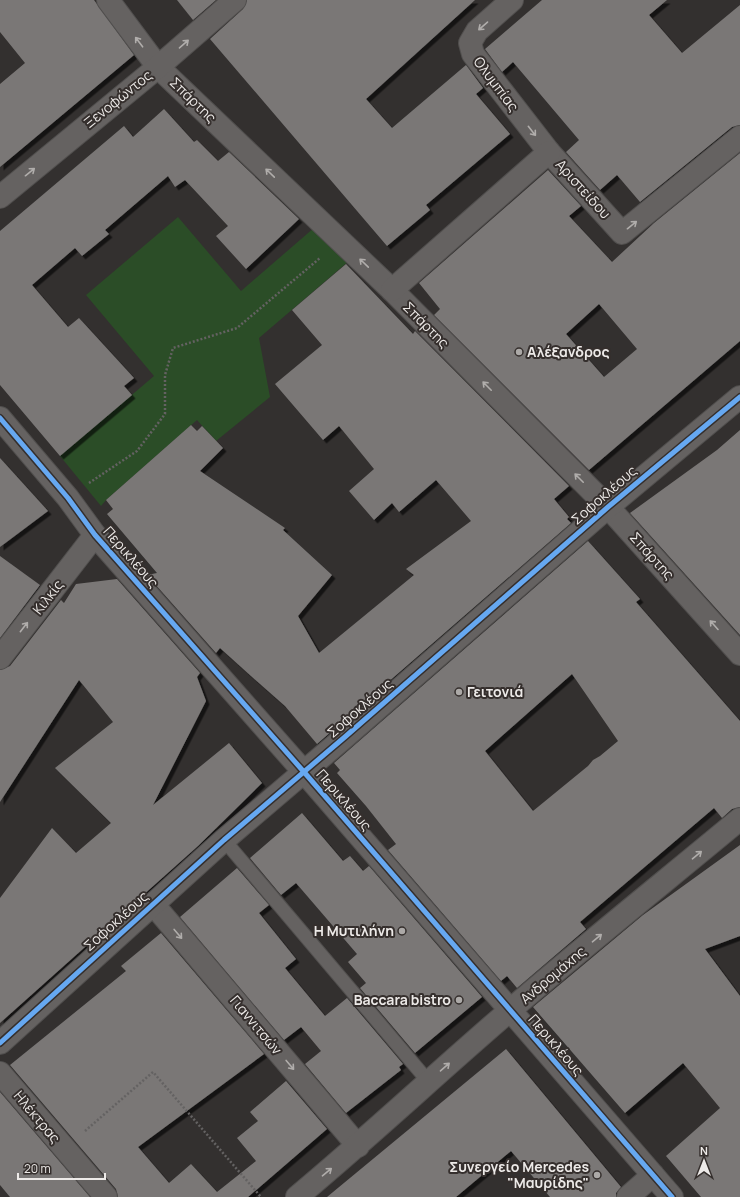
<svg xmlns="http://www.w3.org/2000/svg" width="740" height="1197" font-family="Manrope,sans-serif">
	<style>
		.green { fill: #2b4d27 }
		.building { fill: #7a7776; fill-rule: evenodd; filter: url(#shadow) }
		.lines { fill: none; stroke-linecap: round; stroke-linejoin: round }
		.service-casing { stroke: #514f4e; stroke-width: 15 }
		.minor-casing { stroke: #514f4e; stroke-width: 24 }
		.path { stroke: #646262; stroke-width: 2.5; stroke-dasharray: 2 2; stroke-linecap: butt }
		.service { stroke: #656261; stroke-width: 13 }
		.minor { stroke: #656261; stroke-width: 22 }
		.cycleway-casing { stroke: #352f2d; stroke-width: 8 }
		.cycleway { stroke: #66a8f1; stroke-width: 5 }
		.oneway { stroke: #b0adab }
		.poi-dot { fill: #aca9a7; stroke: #352f2d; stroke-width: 1.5 }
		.labels { text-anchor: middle; stroke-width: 4; stroke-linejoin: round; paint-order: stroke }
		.street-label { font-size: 14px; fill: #edeae8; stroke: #352f2d }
		.poi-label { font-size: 14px; font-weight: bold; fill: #edeae8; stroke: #352f2d; text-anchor: end }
	</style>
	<defs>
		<filter id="shadow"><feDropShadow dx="3.5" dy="3.5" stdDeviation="0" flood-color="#0009"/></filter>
	</defs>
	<rect width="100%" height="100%" fill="#33302f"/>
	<path class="green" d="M178 217 241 291 315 227 350 260 259 338 270 397 216 441 197 420 106 500 101 506 60 456 154 376 86 295Z"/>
	<g class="building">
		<path d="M0 0H94L134 55 0 167V84L25 63 0 32Z"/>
		<path d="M177 0H216L193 20Z"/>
		<path d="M247 0H475L366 99 392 128 466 65 483 88 476 94 510 134 426 205 430 210 387 246 210 39 243 9Z"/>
		<path d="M542 0H667L649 15 682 53 740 5V125L732 127 640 202 617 175 600 190 566 152 579 140 513 62 502 72 485 49Z"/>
		<path d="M164 109 194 142 197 140 218 161 229 152 299 219 246 269 216 236 228 226 185 180 175 187 168 176 105 230 109 234 82 256 75 248 32 285 68 327 79 318 134 378 124 386 132 395 60 456 0 385V231L124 126 133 137Z"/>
		<path d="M740 153V341L589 470 434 315 440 309 419 283 548 170 581 206 569 216 612 262 654 223ZM599 304 637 349 604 377 566 334Z"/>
		<path d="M346 264 413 334 415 331 569 486 554 499 569 517 567 519 571 523 317 744 285 706 251 676 220 648 216 653 147 575 157 573 107 514 113 509 106 500 191 425 197 431 202 426 223 448 200 471 285 528 283 530 332 575 298 616 319 653 414 575 406 569 471 521 436 480 399 512 392 503 374 520 349 491 374 469 339 426 323 440 275 384 322 345 292 310Z"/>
		<path d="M740 430V635L630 513 717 450Z"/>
		<path d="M0 458 48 511 0 547Z"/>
		<path d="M588 541 640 599 636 602 740 721V807L732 809 722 818 714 808 580 922 586 929 517 988 507 976 501 981 388 850 396 844 366 806 337 773 340 770 334 763ZM572 674 618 741 600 756 593 760 588 766 533 811 485 751Z"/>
		<path d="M0 556 40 585 0 638Z"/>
		<path d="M117 579 200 673 197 677 206 701 153 805 229 743 262 783 198 846 0 1023V898L52 828 76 853 111 823 55 768 113 722 79 680 0 802V670L10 666 61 600 64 603 76 584Z"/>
		<path d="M302 813 343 861 350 856 363 871 369 866 482 997 415 1053 360 988 366 983 348 962 357 954 296 883 281 895 250 858Z"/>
		<path d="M740 845V936L705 949 740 996V1197H701L666 1156 720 1108 683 1063 625 1113 533 1007 643 915Z"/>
		<path d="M237 868 269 905 259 913 296 959 285 968 325 1016 347 998 403 1064 399 1067 401 1070 346 1113 305 1064 321 1051 301 1027 284 1040 180 917Z"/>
		<path d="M161 933 264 1054 138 1147 169 1183 191 1164 217 1192 256 1161 237 1138 258 1121 250 1112 286 1081 327 1129 248 1197H118L116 1189 10 1065 126 971 121 966Z"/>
		<path d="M506 1049 621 1187 616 1193V1197H550L511 1151 456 1197H327Z"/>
		<path d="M0 1092 90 1197H10L0 1185Z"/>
	</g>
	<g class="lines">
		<defs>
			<path id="service" d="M224 840 428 1081"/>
			<g id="minor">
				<path d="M108 0 158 67 392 290 608 507 740 654"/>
				<path d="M512 0 477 31 470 43 473 54 549 152 622 233 740 137"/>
				<path d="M0 197 158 67 235 0"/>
				<path d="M392 290 549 152"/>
				<path d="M0 418 68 498 95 535 304 772 672 1197"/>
				<path d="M0 658 95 535"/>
				<path d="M153 904 358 1146"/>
				<path d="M0 1043 224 840 346 736 608 507 740 397"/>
				<path d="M0 1073 106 1197"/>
				<path d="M297 1197C369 1137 437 1073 508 1012 584 946 663 883 740 819"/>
				<path d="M628 1197 653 1175"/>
			</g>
		</defs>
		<use href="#service" class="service-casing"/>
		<use href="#minor" class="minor-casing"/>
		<g class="path">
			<path d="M89 483 137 451 165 414V375L173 348 237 328 320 258"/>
			<path d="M85 1131 153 1072 261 1197"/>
		</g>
		<use href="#service" class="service"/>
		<use href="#minor" class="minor"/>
		<defs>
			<g id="cycleway">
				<path d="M0 418 68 498 95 535 304 772 672 1197"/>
				<path d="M0 1043 224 840 346 736 608 507 740 397"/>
			</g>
		</defs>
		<use href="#cycleway" class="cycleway-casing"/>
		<use href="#cycleway" class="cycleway"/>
	</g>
	<defs><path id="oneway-shaft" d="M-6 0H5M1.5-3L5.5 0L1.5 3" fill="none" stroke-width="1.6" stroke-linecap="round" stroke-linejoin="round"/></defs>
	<g class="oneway">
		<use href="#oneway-shaft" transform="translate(483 26) rotate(139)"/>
		<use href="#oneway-shaft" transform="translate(139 42) rotate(-127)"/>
		<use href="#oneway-shaft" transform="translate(184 44) rotate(-41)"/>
		<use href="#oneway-shaft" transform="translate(532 131) rotate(52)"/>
		<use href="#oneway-shaft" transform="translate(30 172) rotate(-39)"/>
		<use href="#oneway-shaft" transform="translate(270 173) rotate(-136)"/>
		<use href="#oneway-shaft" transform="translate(632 225) rotate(-39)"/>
		<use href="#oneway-shaft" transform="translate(364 263) rotate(-136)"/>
		<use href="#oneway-shaft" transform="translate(487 386) rotate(-135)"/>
		<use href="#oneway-shaft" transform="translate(579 478) rotate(-135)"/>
		<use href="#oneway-shaft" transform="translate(714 625) rotate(-132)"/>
		<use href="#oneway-shaft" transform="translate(24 627) rotate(-52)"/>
		<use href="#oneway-shaft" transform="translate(697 855) rotate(-40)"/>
		<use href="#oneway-shaft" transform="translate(178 934) rotate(50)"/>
		<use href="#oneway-shaft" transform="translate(597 938) rotate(-40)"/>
		<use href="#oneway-shaft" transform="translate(290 1065) rotate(50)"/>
		<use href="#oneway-shaft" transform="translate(445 1067) rotate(-41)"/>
		<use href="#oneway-shaft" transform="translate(327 1172) rotate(-40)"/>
	</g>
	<g class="poi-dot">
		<circle cx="519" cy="352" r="4"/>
		<circle cx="459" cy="692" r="4"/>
		<circle cx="402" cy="931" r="4"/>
		<circle cx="459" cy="1000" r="4"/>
		<circle cx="597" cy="1175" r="4"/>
	</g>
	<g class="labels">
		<g class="street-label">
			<text transform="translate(496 84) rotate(53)" y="5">Ολυμπίας</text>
			<text transform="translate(118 99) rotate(-39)" y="5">Ξενοφώντος</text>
			<text transform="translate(193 100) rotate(44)" y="5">Σπάρτης</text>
			<text transform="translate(583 189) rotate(48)" y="5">Αριστείδου</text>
			<text transform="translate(426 325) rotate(45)" y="5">Σπάρτης</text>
			<text transform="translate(604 495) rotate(-41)" y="5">Σοφοκλέους</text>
			<text transform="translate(652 556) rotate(48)" y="5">Σπάρτης</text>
			<text transform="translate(131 557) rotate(49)" y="5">Περικλέους</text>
			<text transform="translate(48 597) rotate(-52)" y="5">Κιλκίς</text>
			<text transform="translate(360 708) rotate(-41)" y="5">Σοφοκλέους</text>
			<text transform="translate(344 800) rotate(49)" y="5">Περικλέους</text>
			<text transform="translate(116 921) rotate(-42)" y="5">Σοφοκλέους</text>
			<text transform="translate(553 975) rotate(-40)" y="5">Ανδρομάχης</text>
			<text transform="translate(256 1025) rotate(50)" y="5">Γιαννιτσών</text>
			<text transform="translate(556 1045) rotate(49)" y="5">Περικλέους</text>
			<text transform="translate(37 1117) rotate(50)" y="5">Ηλέκτρας</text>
		</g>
		<g class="poi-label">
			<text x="527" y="357" text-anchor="start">Αλέξανδρος</text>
			<text x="467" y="697" text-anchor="start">Γειτονιά</text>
			<text x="394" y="936">Η Μυτιλήνη</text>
			<text x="451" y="1005">Baccara bistro</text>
			<text x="589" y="1172">Συνεργείο Mercedes<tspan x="589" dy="16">"Μαυρίδης"</tspan></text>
		</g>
	</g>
	<g transform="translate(704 1161)" stroke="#352f2d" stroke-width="3" paint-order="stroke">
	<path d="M0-3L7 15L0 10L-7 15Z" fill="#edeae8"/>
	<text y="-6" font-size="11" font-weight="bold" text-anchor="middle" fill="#edeae8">N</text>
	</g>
	<path d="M18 1173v6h87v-6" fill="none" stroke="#edeae8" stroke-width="2"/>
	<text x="24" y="1173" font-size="12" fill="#edeae8" stroke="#352f2d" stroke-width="3" paint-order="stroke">20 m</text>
</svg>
